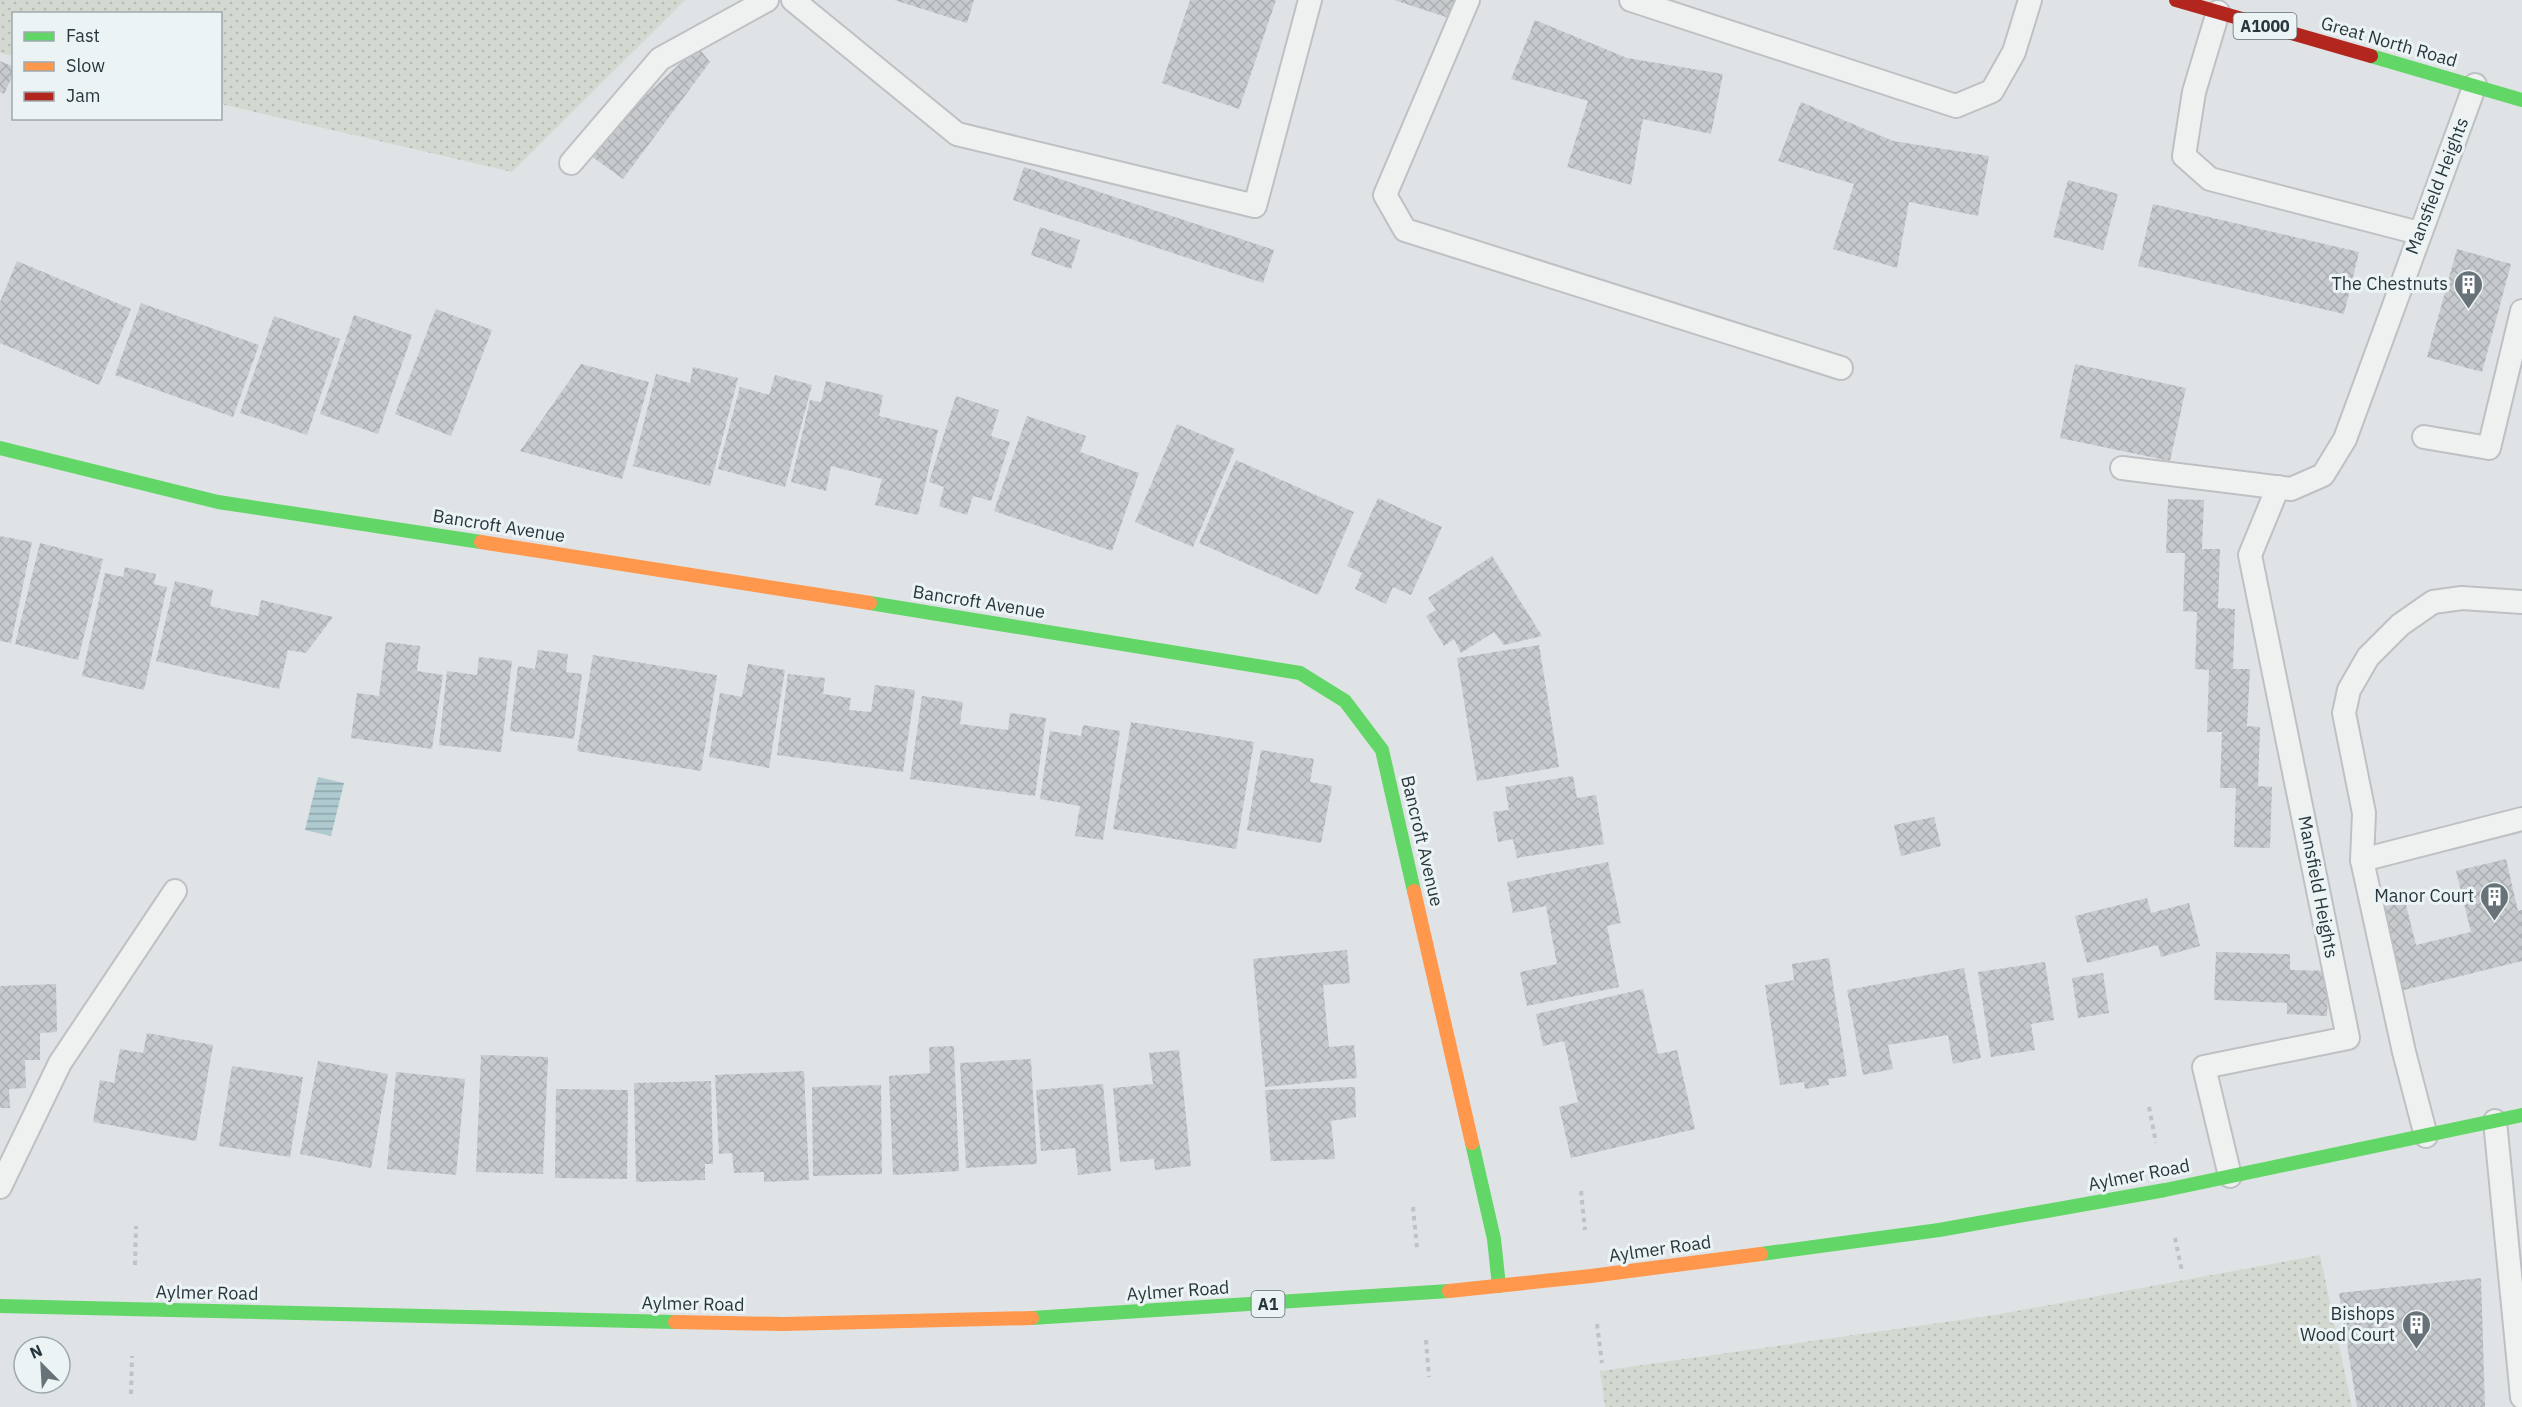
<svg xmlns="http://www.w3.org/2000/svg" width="2522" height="1407" font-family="'IBM Plex Sans',sans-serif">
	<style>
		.grass { fill: url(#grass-dots) }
		.water { fill: url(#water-rules) }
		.building { fill: url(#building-cross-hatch) }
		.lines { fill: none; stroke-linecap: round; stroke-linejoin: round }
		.lane-casing { stroke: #bec1c3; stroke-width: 26 }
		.path { stroke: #bfc3c5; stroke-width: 4; stroke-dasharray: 4.5 4.5; stroke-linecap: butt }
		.lane { stroke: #eff1f1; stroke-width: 22 }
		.fast { stroke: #63d668; stroke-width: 14 }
		.slow { stroke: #ff974d; stroke-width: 14 }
		.jam { stroke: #b3261e; stroke-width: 14 }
		.labels { text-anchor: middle; stroke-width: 6; stroke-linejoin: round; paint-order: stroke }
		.shield { fill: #ecf3f4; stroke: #626f74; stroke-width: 1.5 }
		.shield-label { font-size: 16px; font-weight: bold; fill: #27373d }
		.street-label { font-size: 18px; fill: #27373d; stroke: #ecf3f4 }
		.poi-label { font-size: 18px; fill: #27373d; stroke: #ecf3f4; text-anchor: end }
	</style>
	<defs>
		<pattern id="grass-dots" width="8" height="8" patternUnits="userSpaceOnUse" patternTransform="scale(1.5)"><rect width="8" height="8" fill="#d3d9d0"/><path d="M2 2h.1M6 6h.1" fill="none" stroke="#b5bbb4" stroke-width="1.8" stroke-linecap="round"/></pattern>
		<pattern id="water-rules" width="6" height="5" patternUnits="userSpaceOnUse" patternTransform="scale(1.5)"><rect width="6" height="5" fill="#aecacf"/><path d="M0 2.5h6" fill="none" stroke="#8ea5a9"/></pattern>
		<pattern id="building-cross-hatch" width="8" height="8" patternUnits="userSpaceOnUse" patternTransform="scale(1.5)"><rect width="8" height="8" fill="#c8cbcd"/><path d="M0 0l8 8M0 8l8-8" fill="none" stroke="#acafb1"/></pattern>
	</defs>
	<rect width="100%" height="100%" fill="#dfe3e5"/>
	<g class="grass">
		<path d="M0 0H685L512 172 221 104 220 14H14L13 56 0 53Z"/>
		<path d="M2320 1255 2352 1407H1605L1600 1371 1995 1315Z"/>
	</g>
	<path class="water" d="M318 777 344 783 331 836 305 830Z"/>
	<g class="building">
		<path d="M894 0H974L967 23Z"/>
		<path d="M1190 0H1276L1239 109 1162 83Z"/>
		<path d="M1394 0H1455L1449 18Z"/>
		<path d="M1535 20 1627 58 1723 74 1711 134 1643 119 1631 185 1567 167 1588 101 1511 79Z"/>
		<path d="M698 47 710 62 623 179 591 156 622 117Z"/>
		<path d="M0 61 14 67V73L4 94 0 92Z"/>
		<path d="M1801 102 1893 141 1989 156 1978 216 1909 202 1897 268 1833 249 1854 184 1778 161Z"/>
		<path d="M1024 167 1274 250 1263 283 1013 200Z"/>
		<path d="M2068 180 2118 194 2103 250 2053 237Z"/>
		<path d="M2153 204 2359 252 2344 314 2138 266Z"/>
		<path d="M1040 227 1080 240 1071 269 1031 255Z"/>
		<path d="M2457 249 2511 264 2482 372 2427 357Z"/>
		<path d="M17 261 131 309 99 385 0 343V302Z"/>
		<path d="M141 303 259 345 233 417 115 375Z"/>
		<path d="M436 309 492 330 451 436 395 414Z"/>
		<path d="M354 315 412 335 378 434 320 414Z"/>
		<path d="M274 316 340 339 307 435 240 413Z"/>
		<path d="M581 364 649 382 622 479 520 451Z"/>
		<path d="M2075 364 2186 388 2170 461 2060 438Z"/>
		<path d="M693 367 738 378 710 486 633 466 656 374 690 383Z"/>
		<path d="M775 375 812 385 785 487 718 469 740 387 769 395Z"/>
		<path d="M826 381 883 395 879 416 938 430 918 515 875 505 882 479 831 466 826 491 791 482 810 400 821 402Z"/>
		<path d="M956 396 999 410 991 436 1010 442 991 501 973 496 967 515 939 506 944 487 929 482Z"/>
		<path d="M1027 416 1086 436 1080 452 1139 473 1112 551 994 511Z"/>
		<path d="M1177 424 1235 449 1193 547 1135 522Z"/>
		<path d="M1236 460 1354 512 1318 595 1199 543Z"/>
		<path d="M1378 498 1442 527 1411 595 1393 587 1386 604 1355 589 1362 573 1347 566Z"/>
		<path d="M2168 499 2204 500 2202 549H2220L2218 608 2235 609 2233 669H2250L2247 726 2260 727 2258 786 2272 787 2270 848 2234 847 2236 788H2220L2222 732H2207L2209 670 2195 669 2197 612 2183 611 2185 553H2166Z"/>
		<path d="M0 536 32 542 11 643 0 641Z"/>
		<path d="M40 543 103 559 78 660 15 644Z"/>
		<path d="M1492 556 1542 636 1504 645 1494 632 1461 653 1454 639 1444 646 1426 616 1436 610 1428 598Z"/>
		<path d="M125 567 156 574 154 584 167 587 144 690 82 676 105 573 123 577Z"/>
		<path d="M175 581 213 590 210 606 232 611 258 616 261 600 333 617 306 653 288 650 279 689 156 661Z"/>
		<path d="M386 642 420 646 417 671 443 675 432 749 351 738 357 693 379 696Z"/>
		<path d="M1539 645 1559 767 1477 781 1457 658Z"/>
		<path d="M538 650 568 654 566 672 582 674 574 739 510 731 518 666 535 669Z"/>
		<path d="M593 655 717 675 701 771 577 751Z"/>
		<path d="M479 657 512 661 501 752 439 745 447 671 477 675Z"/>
		<path d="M748 664 785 670 769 768 709 757 720 693 742 697Z"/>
		<path d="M788 674 825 678 823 694 851 698 849 710 871 712 875 685 915 690 903 772 777 755Z"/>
		<path d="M922 696 963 702 960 724 1008 730 1010 713 1046 718 1035 796 910 779Z"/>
		<path d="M1131 722 1254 742 1236 849 1113 829Z"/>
		<path d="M1083 725 1120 731 1103 840 1075 836 1080 806 1040 799 1050 731 1081 736Z"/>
		<path d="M1261 750 1314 759 1310 782 1332 786 1321 843 1247 830Z"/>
		<path d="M1573 776 1577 798 1596 795 1604 844 1517 858 1513 839 1498 842 1493 812 1509 810 1505 787Z"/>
		<path d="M1934 817 1941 846 1901 856 1894 825Z"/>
		<path d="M2506 859 2518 911 2522 910V961L2400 991 2380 908 2405 901 2416 945 2471 932 2456 871Z"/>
		<path d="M1608 862 1621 923 1607 926 1619 987 1527 1006 1520 972 1557 964 1546 906 1513 913 1507 882Z"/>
		<path d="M2147 898 2151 913 2189 903 2200 946 2161 957 2158 945 2087 963 2075 916Z"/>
		<path d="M1347 950 1350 983 1323 985 1329 1047 1354 1045 1357 1078 1265 1087 1253 959Z"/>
		<path d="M2216 952 2290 954V970L2329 971 2327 1016 2287 1014V1003L2214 1000Z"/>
		<path d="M1829 958 1847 1076 1828 1079 1829 1085 1805 1089 1804 1082 1780 1085 1765 985 1794 980 1792 964Z"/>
		<path d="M2045 962 2054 1020 2031 1024 2035 1050 1991 1057 1978 972Z"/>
		<path d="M1964 968 1981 1058 1953 1064 1948 1035 1888 1045 1893 1069 1863 1075 1847 990Z"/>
		<path d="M2103 973 2109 1013 2078 1018 2072 978Z"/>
		<path d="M56 984 57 1032 40 1033V1060H25L26 1088 9 1089 10 1108H0V986Z"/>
		<path d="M1643 989 1658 1054 1677 1050 1695 1129 1571 1158 1559 1107 1578 1102 1564 1041 1543 1046 1536 1014Z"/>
		<path d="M147 1033 213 1045 196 1141 93 1122 100 1080 114 1083 120 1049 143 1053Z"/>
		<path d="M954 1046 959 1171 893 1175 889 1076 930 1073 929 1047Z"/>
		<path d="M1179 1050 1191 1166 1155 1170 1154 1159 1120 1162 1113 1088 1153 1084 1149 1053Z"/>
		<path d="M481 1055 548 1057 543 1174 476 1172Z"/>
		<path d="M1031 1059 1037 1164 966 1168 960 1063Z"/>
		<path d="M318 1061 388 1074 371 1168 300 1154Z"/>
		<path d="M232 1066 303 1077 290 1157 219 1146Z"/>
		<path d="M804 1071 809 1180 764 1182V1172L734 1173 732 1153 719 1154 715 1075Z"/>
		<path d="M396 1072 465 1079 456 1175 387 1169Z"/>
		<path d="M711 1081 713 1164H705V1180L636 1182 634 1083Z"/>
		<path d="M1103 1084 1111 1171 1078 1175 1075 1148 1041 1151 1036 1090Z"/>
		<path d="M881 1085 882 1174 813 1176 812 1087Z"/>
		<path d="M1355 1087 1356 1117 1331 1121 1335 1159 1271 1161 1265 1090Z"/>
		<path d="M556 1089 628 1090 627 1179 555 1178Z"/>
		<path d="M2481 1278 2485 1407H2357L2339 1293Z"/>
	</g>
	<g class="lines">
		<defs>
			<g id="lane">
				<path d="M793 0 957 134 1255 206 1310 0"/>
				<path d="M1468 0 1385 195 1405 230 1841 368"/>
				<path d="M1631 0 1956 106 1992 91 2014 52 2030 0"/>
				<path d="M2218 12 2194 92 2184 156 2210 179 2419 233"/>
				<path d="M571 163 660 59 767 0"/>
				<path d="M2424 437 2489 448 2522 311"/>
				<path d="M2122 468 2291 489 2323 475 2345 439 2475 85"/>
				<path d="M2362 860 2522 819"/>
				<path d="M2495 1121 2522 1397"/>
				<path d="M2426 1136 2404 1052 2362 860 2364 813 2344 713 2349 690 2368 657 2400 625 2433 602 2462 598 2522 602"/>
				<path d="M2230 1176 2204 1067 2348 1038 2250 555 2278 487"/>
				<path d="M0 1187 60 1063 175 891"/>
			</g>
		</defs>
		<use href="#lane" class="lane-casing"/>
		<g class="path">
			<path d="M2149 1107 2156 1143"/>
			<path d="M1581 1191 1585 1230"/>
			<path d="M1413 1207 1417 1248"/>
			<path d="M2175 1238 2182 1271"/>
			<path d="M135 1265 136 1226"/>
			<path d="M1597 1324 1602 1363"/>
			<path d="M1426 1340 1429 1377"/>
			<path d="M131 1394 132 1356"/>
		</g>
		<use href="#lane" class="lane"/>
		<g class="fast">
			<path d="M2371 56 2522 100"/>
			<path d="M0 448 218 502 481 542"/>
			<path d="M870 603 1300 673 1345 701 1382 750 1414 891"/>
			<path d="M1472 1143 1494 1239 1499 1286"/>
			<path d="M1761 1254 1939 1230 2165 1190 2522 1115"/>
			<path d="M0 1306 675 1322"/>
			<path d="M1032 1318 1449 1291"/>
		</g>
		<g class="slow">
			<path d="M481 542 870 603"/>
			<path d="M1414 891 1472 1143"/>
			<path d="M1449 1291 1591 1276 1761 1254"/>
			<path d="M675 1322 783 1324 1032 1318"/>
		</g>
		<path class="jam" d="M2176 0 2371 56"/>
	</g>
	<defs>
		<symbol id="building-pin" viewBox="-11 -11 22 30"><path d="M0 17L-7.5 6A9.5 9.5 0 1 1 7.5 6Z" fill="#677378" stroke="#ecf3f4"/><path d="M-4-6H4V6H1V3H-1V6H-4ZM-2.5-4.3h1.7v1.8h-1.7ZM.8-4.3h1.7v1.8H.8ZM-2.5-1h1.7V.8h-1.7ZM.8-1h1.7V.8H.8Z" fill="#fff"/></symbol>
	</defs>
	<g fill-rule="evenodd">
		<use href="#building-pin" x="2452" y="268" width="33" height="45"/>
		<use href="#building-pin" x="2478" y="880" width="33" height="45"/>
		<use href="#building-pin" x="2400" y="1308" width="33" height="45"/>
	</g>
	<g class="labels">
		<g class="shield">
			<rect x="2233.5" y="13" width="63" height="26" rx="4.5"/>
			<rect x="1251.5" y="1291" width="33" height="26" rx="4.5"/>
		</g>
		<g class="shield-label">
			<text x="2265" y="32">A1000</text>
			<text x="1268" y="1310">A1</text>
		</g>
		<g class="street-label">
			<text transform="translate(2389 42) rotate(16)" y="6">Great North Road</text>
			<text transform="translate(2437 186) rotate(-69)" y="6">Mansfield Heights</text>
			<text transform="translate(499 526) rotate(9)" y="6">Bancroft Avenue</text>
			<text transform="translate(979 602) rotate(9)" y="6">Bancroft Avenue</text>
			<text transform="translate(1422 841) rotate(77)" y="6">Bancroft Avenue</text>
			<text transform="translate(2318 887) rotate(79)" y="6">Mansfield Heights</text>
			<text transform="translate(2139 1175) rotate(-11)" y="6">Aylmer Road</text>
			<text transform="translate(1660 1249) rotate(-8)" y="6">Aylmer Road</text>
			<text transform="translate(1178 1291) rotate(-4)" y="6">Aylmer Road</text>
			<text transform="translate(207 1293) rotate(1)" y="6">Aylmer Road</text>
			<text transform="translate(693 1304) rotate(1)" y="6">Aylmer Road</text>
		</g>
		<g class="poi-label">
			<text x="2448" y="290">The Chestnuts</text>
			<text x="2474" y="902">Manor Court</text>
			<text x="2395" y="1320">Bishops<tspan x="2395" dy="21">Wood Court</tspan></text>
		</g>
	</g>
	<rect x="12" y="12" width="210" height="108" fill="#ecf3f4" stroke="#9da8ab" stroke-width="1.5"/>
	<rect x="24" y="32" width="30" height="9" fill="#63d668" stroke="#9da8ab" stroke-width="1.5"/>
	<text x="66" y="42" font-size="18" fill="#27373d">Fast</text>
	<rect x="24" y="62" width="30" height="9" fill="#ff974d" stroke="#9da8ab" stroke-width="1.5"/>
	<text x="66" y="72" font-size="18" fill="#27373d">Slow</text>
	<rect x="24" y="92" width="30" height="9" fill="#b3261e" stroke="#9da8ab" stroke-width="1.5"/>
	<text x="66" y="102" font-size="18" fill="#27373d">Jam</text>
	<g transform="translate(42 1365) rotate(336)"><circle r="28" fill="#ecf3f4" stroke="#9da8ab" stroke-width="1.5"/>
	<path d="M0-4.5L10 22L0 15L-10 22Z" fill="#677378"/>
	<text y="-9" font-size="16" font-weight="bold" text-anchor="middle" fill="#27373d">N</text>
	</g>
</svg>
